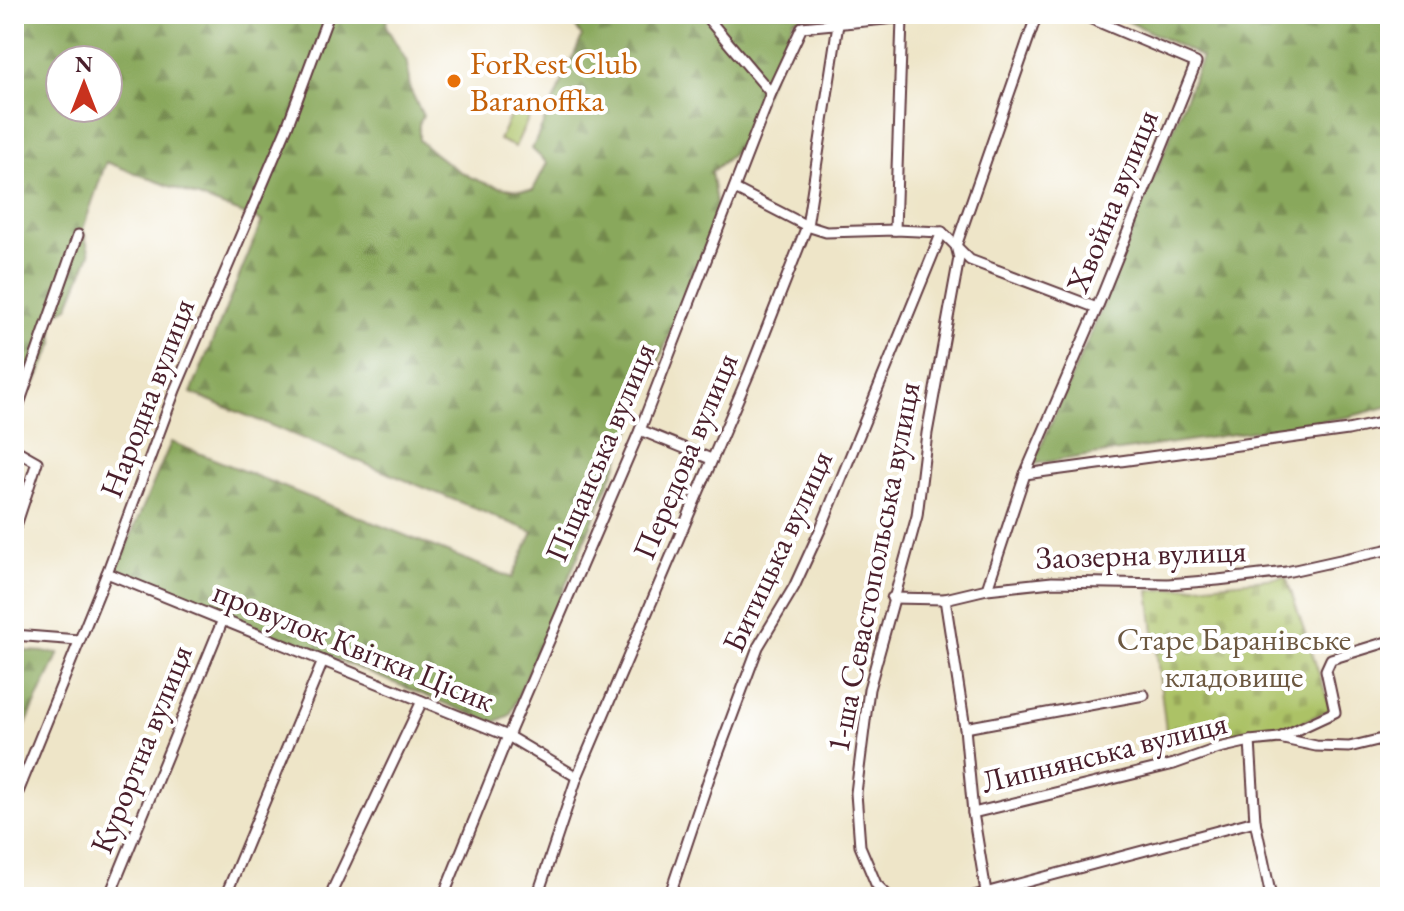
<svg xmlns="http://www.w3.org/2000/svg" width="1404" height="911" font-family="'EB Garamond',serif">
	<style>
		.forest { fill: url(#forest-firs); stroke: #6a6443; stroke-width: 2; fill-rule: evenodd }
		.cemetery { fill: url(#cemetery-stones); stroke: #7b7048; stroke-width: 2 }
		.park { fill: #acc266; stroke: #7b7048; stroke-width: 2 }
		.lines { fill: none; stroke-linecap: round; stroke-linejoin: round }
		.minor-casing { stroke: #633d43; stroke-width: 13 }
		.minor { stroke: #fff; stroke-width: 9 }
		.food-dot { fill: #e8710a; stroke: #fff; stroke-width: 3 }
		.labels { text-anchor: middle; stroke-width: 8; stroke-linejoin: round; paint-order: stroke }
		.food-label { font-size: 32px; fill: #c56008; stroke: #fff; text-anchor: start }
		.street-label { font-size: 32px; fill: #4a1f2b; stroke: #fff }
		.park-label { font-size: 32px; fill: #6c5840; stroke: #fff }
	</style>
	<defs>
		<pattern id="forest-firs" width="22" height="20" patternUnits="userSpaceOnUse" patternTransform="scale(2)"><rect width="22" height="20" fill="#89a85b"/><path d="M5 1l3.5 6h-7zM16 11l3.5 6h-7z" fill="#72884b"/></pattern>
		<pattern id="cemetery-stones" width="16" height="16" patternUnits="userSpaceOnUse" patternTransform="scale(2)"><rect width="16" height="16" fill="#acc266"/><path d="M2 7V4a2 2 0 0 1 4 0v3zM10 15v-3a2 2 0 0 1 4 0v3z" fill="#96a659"/></pattern>
	</defs>
	<rect width="100%" height="100%" fill="#fff"/>
	<filter id="ink" filterUnits="userSpaceOnUse"><feTurbulence type="fractalNoise" baseFrequency=".0125" numOctaves="2"/><feDisplacementMap in="SourceGraphic" scale="16" xChannelSelector="R" yChannelSelector="G"/><feConvolveMatrix kernelMatrix="1 2 1 2 8 2 1 2 1" color-interpolation-filters="sRGB"/></filter>
	<filter id="wash" filterUnits="userSpaceOnUse"><feTurbulence type="fractalNoise" baseFrequency=".006" numOctaves="4" result="noise"/><feDisplacementMap in="SourceGraphic" scale="32" xChannelSelector="R" yChannelSelector="G"/><feGaussianBlur stdDeviation="1.8" result="paint"/><feColorMatrix in="noise" values="0 0 0 0 0 0 0 0 0 0 0 0 0 0 0 0 0 1.4 0 .05"/><feComposite in="paint" operator="in"/></filter>
	<g filter="url(#wash)">
		<rect width="100%" height="100%" fill="#eee5c8"/>
		<g class="forest">
			<path d="M14 14H386L387 28 407 62 410 89 423 116 419 124V140C453 172 486 191 533 190L547 163 532 149 582 37 568 14H853L794 19 745 144 711 172 718 215 612 476 510 715 493 723 116 570 171 442 512 578 533 532 191 393 262 221 106 162 83 229 90 254 68 307 52 316 54 343 34 386 14 398ZM60 60H108V108H60Z"/>
			<path d="M1113 14H1390V406L1348 417 1033 464 1099 315 1202 57Z"/>
			<path d="M14 650 59 653 15 748H14Z"/>
		</g>
		<path class="cemetery" d="M1286 577 1331 709 1276 734 1166 731 1149 591Z"/>
		<path class="park" d="M513 110 529 117 515 147 499 140Z"/>
	</g>
	<g filter="url(#ink)">
		<g class="lines">
			<defs>
				<g id="minor">
					<path d="M704 14 771 93"/>
					<path d="M735 189 807 226 826 232 895 230 942 232 970 260 1097 308"/>
					<path d="M895 230 902 19"/>
					<path d="M14 418 78 235"/>
					<path d="M640 430 711 459"/>
					<path d="M14 449 37 462 14 532"/>
					<path d="M1025 474 1348 430 1390 421"/>
					<path d="M107 573 508 736 577 777"/>
					<path d="M987 589 1025 474 1097 308 1196 63 1080 14"/>
					<path d="M892 598 945 599 987 589 1052 582 1168 584 1218 580 1286 572 1390 549"/>
					<path d="M945 599 965 728 973 813 986 892"/>
					<path d="M14 635 78 640"/>
					<path d="M965 728 1144 695"/>
					<path d="M1279 738 1335 712 1326 670 1331 659 1390 641"/>
					<path d="M1250 741 1255 821 1271 897"/>
					<path d="M14 802 107 573 175 390 287 127 329 14"/>
					<path d="M973 813 1174 764 1219 748 1250 741 1279 738 1316 746 1349 747 1390 737"/>
					<path d="M109 897 222 622"/>
					<path d="M225 897 323 661"/>
					<path d="M334 897 333 889 422 701"/>
					<path d="M443 897 508 736 640 430 771 93 802 27 938 14"/>
					<path d="M537 897 577 777 750 371 807 226 838 24"/>
					<path d="M669 897 708 781 758 647 794 587 821 528 942 232"/>
					<path d="M889 897 876 884 860 846 856 793 869 689 917 516 927 433 959 258 956 246 1037 14"/>
					<path d="M970 897 1255 821"/>
				</g>
			</defs>
			<use href="#minor" class="minor-casing"/>
			<use href="#minor" class="minor"/>
		</g>
	</g>
	<circle class="food-dot" cx="454" cy="81" r="8"/>
	<g class="labels">
		<g class="food-label">
			<text x="470" y="74">ForRest Club<tspan x="470" dy="37">Baranoffka</tspan></text>
		</g>
		<g class="street-label">
			<text transform="translate(1112 201) rotate(-68)" y="11">Хвойна вулиця</text>
			<text transform="translate(147 398) rotate(-69)" y="11">Народна вулиця</text>
			<text transform="translate(600 452) rotate(-67)" y="11">Піщанська вулиця</text>
			<text transform="translate(685 456) rotate(-67)" y="11">Передова вулиця</text>
			<text transform="translate(777 551) rotate(-65)" y="11">Битицька вулиця</text>
			<text transform="translate(1141 554) rotate(-2)" y="11">Заозерна вулиця</text>
			<text transform="translate(873 567) rotate(-79)" y="11">1-ша Севастопольська вулиця</text>
			<text transform="translate(354 646) rotate(22)" y="11">провулок Квітки Цісик</text>
			<text transform="translate(141 749) rotate(-68)" y="11">Курортна вулиця</text>
			<text transform="translate(1104 752) rotate(-14)" y="11">Липнянська вулиця</text>
		</g>
		<g class="park-label">
			<text x="1234" y="650">Старе Баранівське<tspan x="1234" dy="37">кладовище</tspan></text>
		</g>
	</g>
	<rect width="1404" height="911" fill="none" stroke="#fff" stroke-width="48"/>
	<g transform="translate(84 84)"><circle r="38" fill="#ffffff" stroke="#b7a5aa" stroke-width="2"/>
	<path d="M0-6L14 30L0 20L-14 30Z" fill="#c8321e"/>
	<text y="-12" font-size="22" font-weight="bold" text-anchor="middle" fill="#4a1f2b">N</text>
	</g>
</svg>
